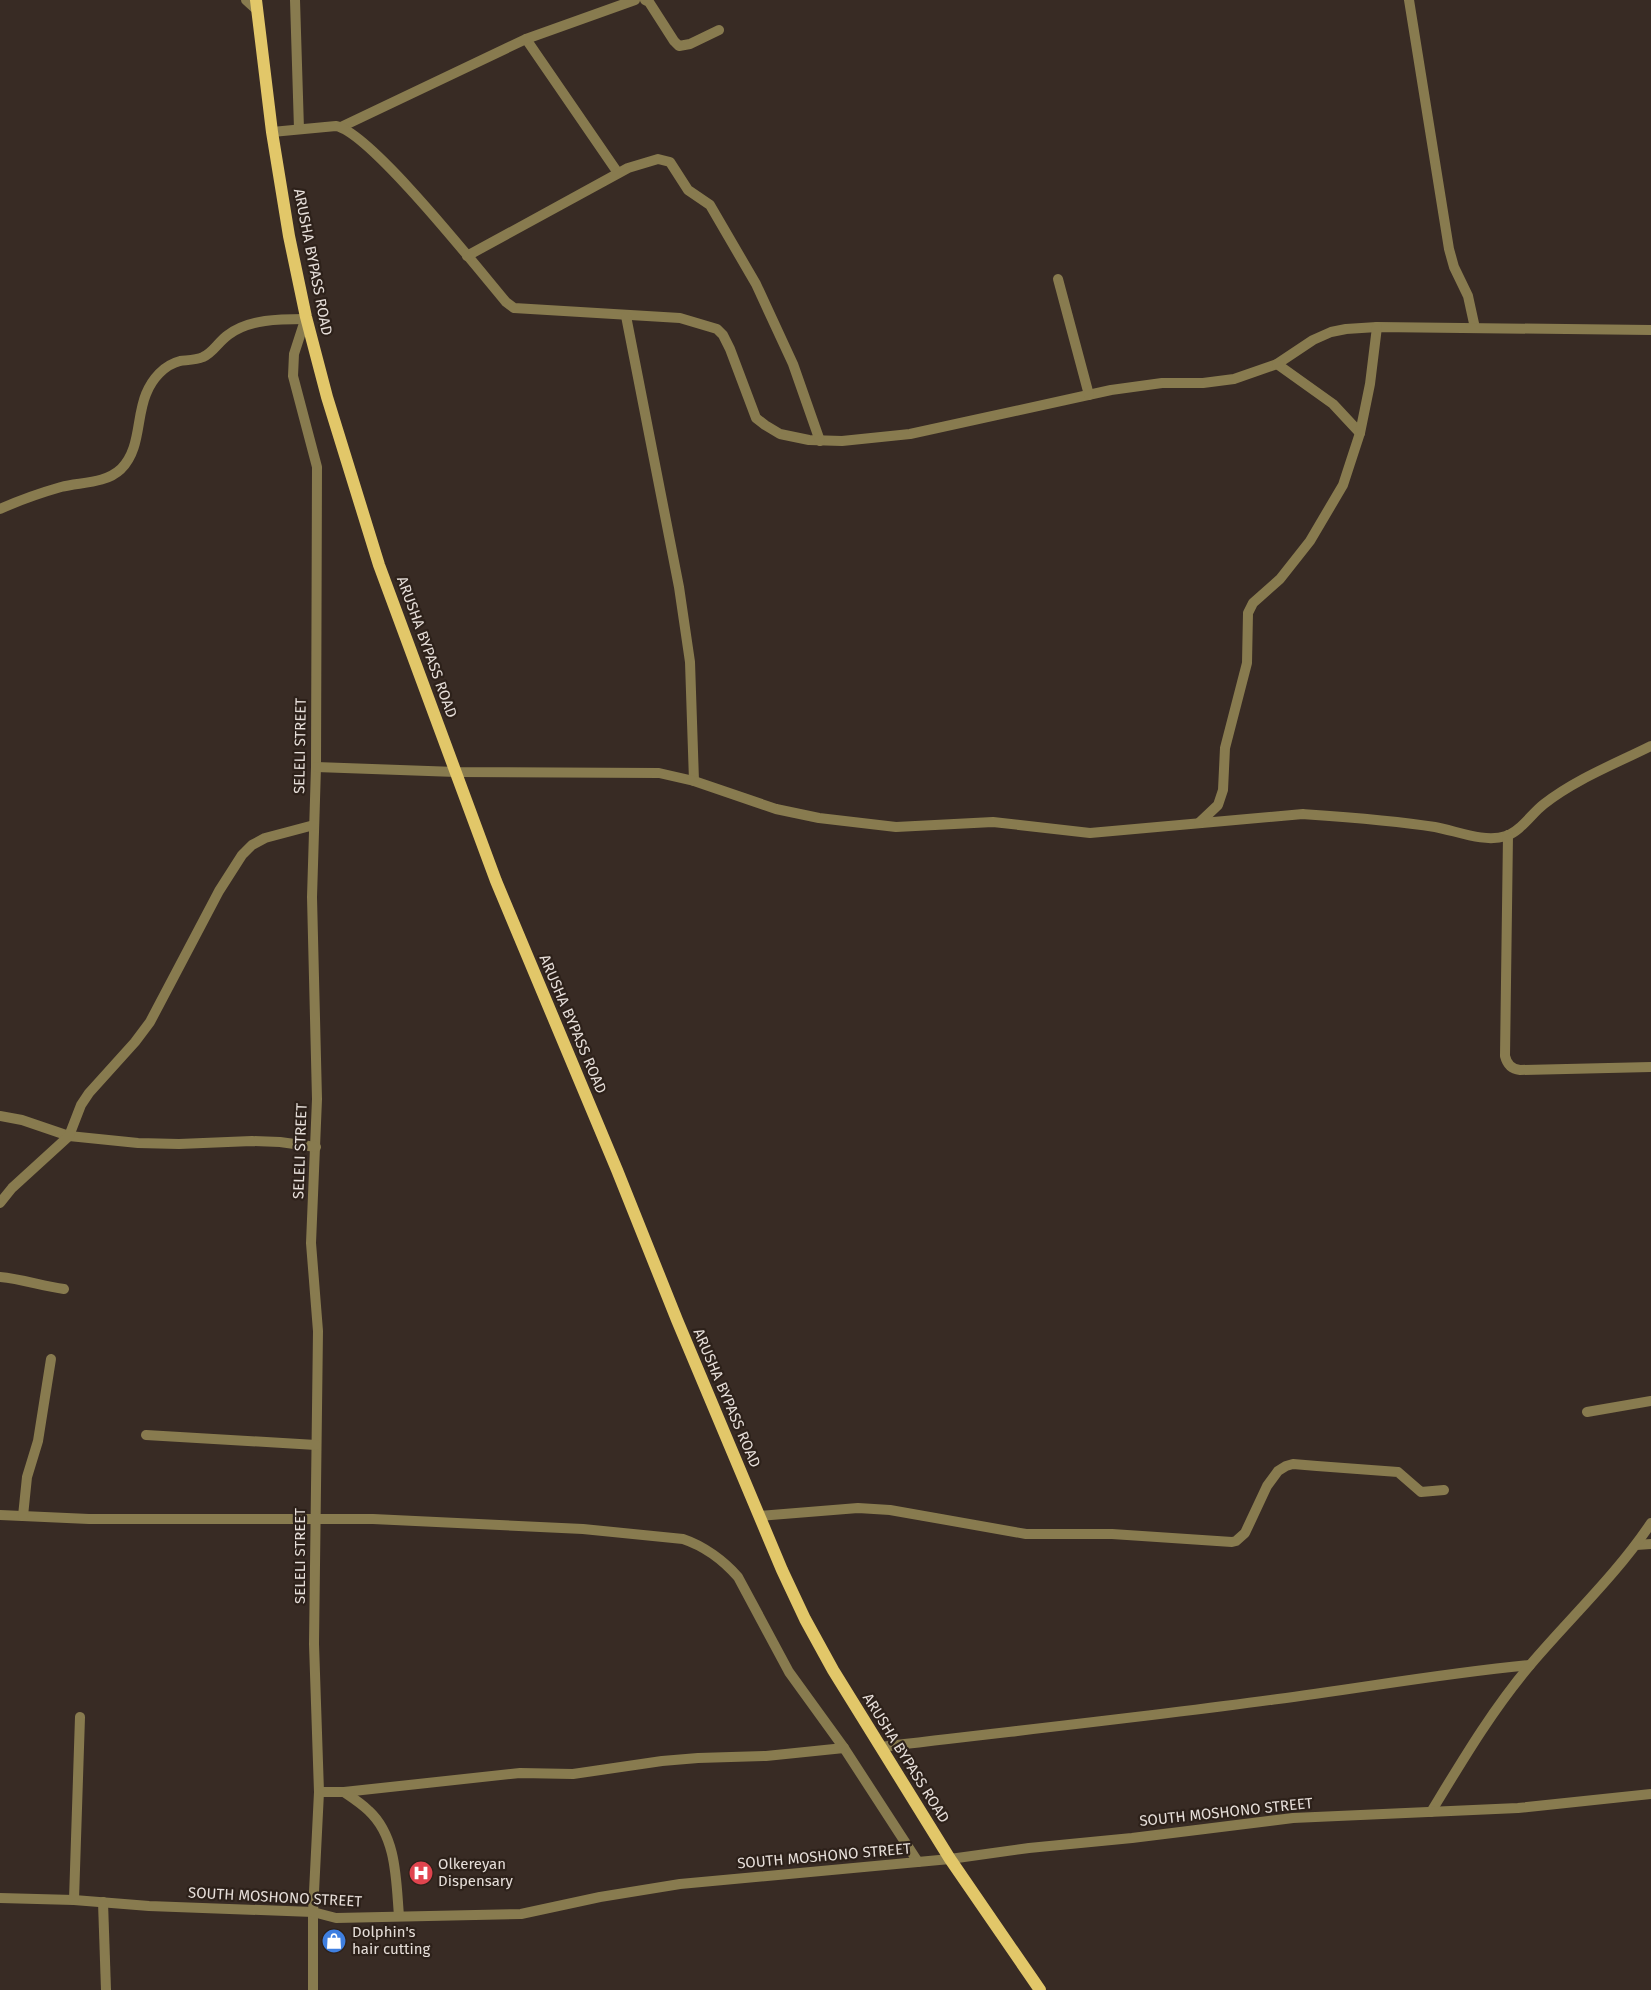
<svg xmlns="http://www.w3.org/2000/svg" width="1651" height="1990" font-family="'Fira Sans',sans-serif">
	<style>
		.lines { fill: none; stroke-linecap: round; stroke-linejoin: round }
		.street { stroke: #887b4f; stroke-width: 10 }
		.primary { stroke: #e2c769; stroke-width: 12 }
		.labels { text-anchor: middle; stroke-width: 4.5; stroke-linejoin: round; paint-order: stroke }
		.street-label { font-size: 15px; fill: #e6ded9; stroke: #2d211a }
		.poi-label { font-size: 15px; fill: #e6ded9; stroke: #2d211a; text-anchor: start }
	</style>
	<rect width="100%" height="100%" fill="#382b24"/>
	<g class="lines">
		<g class="street">
			<path d="M246 0 257 10"/>
			<path d="M295 0 299 129"/>
			<path d="M645 0 649 2 674 41 679 46 690 44 719 30"/>
			<path d="M1409 0 1449 249 1454 267 1468 296 1475 328"/>
			<path d="M526 39 618 173"/>
			<path d="M341 127 526 39 635 0"/>
			<path d="M272 132 336 126C370 132 479 270 506 302L514 308 680 318 717 329 723 335 730 349 756 418 765 425 780 434 809 440 842 441 910 434 1111 390 1162 383H1203L1234 379 1277 364 1313 340 1331 332 1346 329 1377 327 1651 330"/>
			<path d="M467 256 628 168 658 159 670 162 688 190 710 205 756 284 793 364 820 441"/>
			<path d="M1058 279 1089 395"/>
			<path d="M626 316 679 587 690 662 694 781"/>
			<path d="M306 317 294 354 293 376 317 467 316 767 312 897 317 1099 311 1243 318 1331 314 1644 319 1792 313 1912V1990"/>
			<path d="M1277 364 1333 404 1360 433"/>
			<path d="M0 509C20 500 40 493 61 487 81 482 105 484 121 469 141 449 136 418 146 394 152 379 164 365 180 361 188 360 196 360 203 357 213 353 219 341 228 335 249 319 280 319 305 319"/>
			<path d="M316 767 456 772 659 773 694 781 776 809 819 818 896 827 993 822 1090 833 1303 814C1347 817 1392 820 1435 827 1457 831 1484 843 1506 836 1521 831 1532 813 1544 804 1576 779 1615 764 1651 746"/>
			<path d="M1199 823 1218 805 1223 790 1225 748 1247 663 1248 613 1253 603 1280 579 1310 541 1343 485 1360 433 1370 384 1377 327"/>
			<path d="M1508 835 1505 1056C1507 1064 1511 1069 1520 1070L1651 1067"/>
			<path d="M0 1116 22 1120 69 1136 138 1143 179 1144 252 1141 280 1142 316 1147"/>
			<path d="M0 1203 12 1188 69 1136 81 1105 89 1093 135 1042 150 1022 219 891 242 855 252 845 265 838 314 825"/>
			<path d="M0 1277C22 1279 42 1286 64 1289"/>
			<path d="M1587 1412 1651 1401"/>
			<path d="M146 1435 316 1445"/>
			<path d="M0 1515 89 1519H373L583 1529 683 1539C704 1546 724 1561 738 1577L789 1672 844 1748 918 1862"/>
			<path d="M23 1516 27 1477 38 1441 51 1359"/>
			<path d="M759 1516 858 1508 890 1510 1026 1534H1112L1232 1542 1236 1541 1245 1533 1267 1486 1278 1471 1286 1466 1293 1464 1317 1466 1398 1472 1421 1492 1444 1490"/>
			<path d="M1636 1545 1651 1544"/>
			<path d="M880 1747C1013 1731 1146 1717 1278 1699 1362 1688 1445 1673 1530 1665"/>
			<path d="M319 1792H344L520 1773 573 1774 662 1761 698 1758 766 1756 844 1748"/>
			<path d="M344 1792C353 1798 362 1804 369 1811 397 1837 396 1881 399 1916"/>
			<path d="M1431 1812C1462 1761 1492 1710 1531 1664 1571 1617 1617 1574 1651 1523"/>
			<path d="M0 1898 74 1900 149 1906 313 1912 336 1918 521 1914 600 1897 680 1884 950 1859 1029 1848 1132 1838 1293 1818 1518 1808 1651 1794"/>
			<path d="M74 1900 80 1717"/>
			<path d="M103 1902 106 1990"/>
		</g>
		<path class="primary" d="M256 0 272 132 289 236 306 317 327 397 379 565 496 881 617 1170 677 1320 782 1570 805 1619 833 1670 950 1859 1040 1990"/>
	</g>
	<defs>
		<symbol id="hospital-disc" viewBox="-11 -11 22 22"><circle r="9.5" fill="#e0444e" stroke="#2d211a"/><path d="M-5-5h3v3.5h4V-5h3V5h-3V1.5h-4V5h-3Z" fill="#fff"/></symbol>
		<symbol id="shop-disc" viewBox="-11 -11 22 22"><circle r="9.5" fill="#3f7fe0" stroke="#2d211a"/><path d="M-5-2.5h2.3a2.7 3.5 0 0 1 5.4 0H5L5.5 6h-11ZM-1.5-2.5h3a1.5 2.3 0 0 0-3 0Z" fill="#fff"/></symbol>
	</defs>
	<g fill-rule="evenodd">
		<use href="#hospital-disc" x="407" y="1859" width="28" height="28"/>
		<use href="#shop-disc" x="320" y="1927" width="28" height="28"/>
	</g>
	<g class="labels">
		<g class="street-label">
			<text transform="translate(313 262) rotate(79)" y="5">ARUSHA BYPASS ROAD</text>
			<text transform="translate(427 647) rotate(70)" y="5">ARUSHA BYPASS ROAD</text>
			<text transform="translate(300 746) rotate(-89)" y="5">SELELI STREET</text>
			<text transform="translate(573 1024) rotate(67)" y="5">ARUSHA BYPASS ROAD</text>
			<text transform="translate(300 1151) rotate(-88)" y="5">SELELI STREET</text>
			<text transform="translate(727 1398) rotate(67)" y="5">ARUSHA BYPASS ROAD</text>
			<text transform="translate(300 1556) rotate(-90)" y="5">SELELI STREET</text>
			<text transform="translate(906 1758) rotate(58)" y="5">ARUSHA BYPASS ROAD</text>
			<text transform="translate(1226 1812) rotate(-6)" y="5">SOUTH MOSHONO STREET</text>
			<text transform="translate(824 1856) rotate(-5)" y="5">SOUTH MOSHONO STREET</text>
			<text transform="translate(275 1897) rotate(3)" y="5">SOUTH MOSHONO STREET</text>
		</g>
		<g class="poi-label">
			<text x="438" y="1869">Olkereyan<tspan x="438" dy="17">Dispensary</tspan></text>
			<text x="352" y="1937">Dolphin's<tspan x="352" dy="17">hair cutting</tspan></text>
		</g>
	</g>
</svg>
